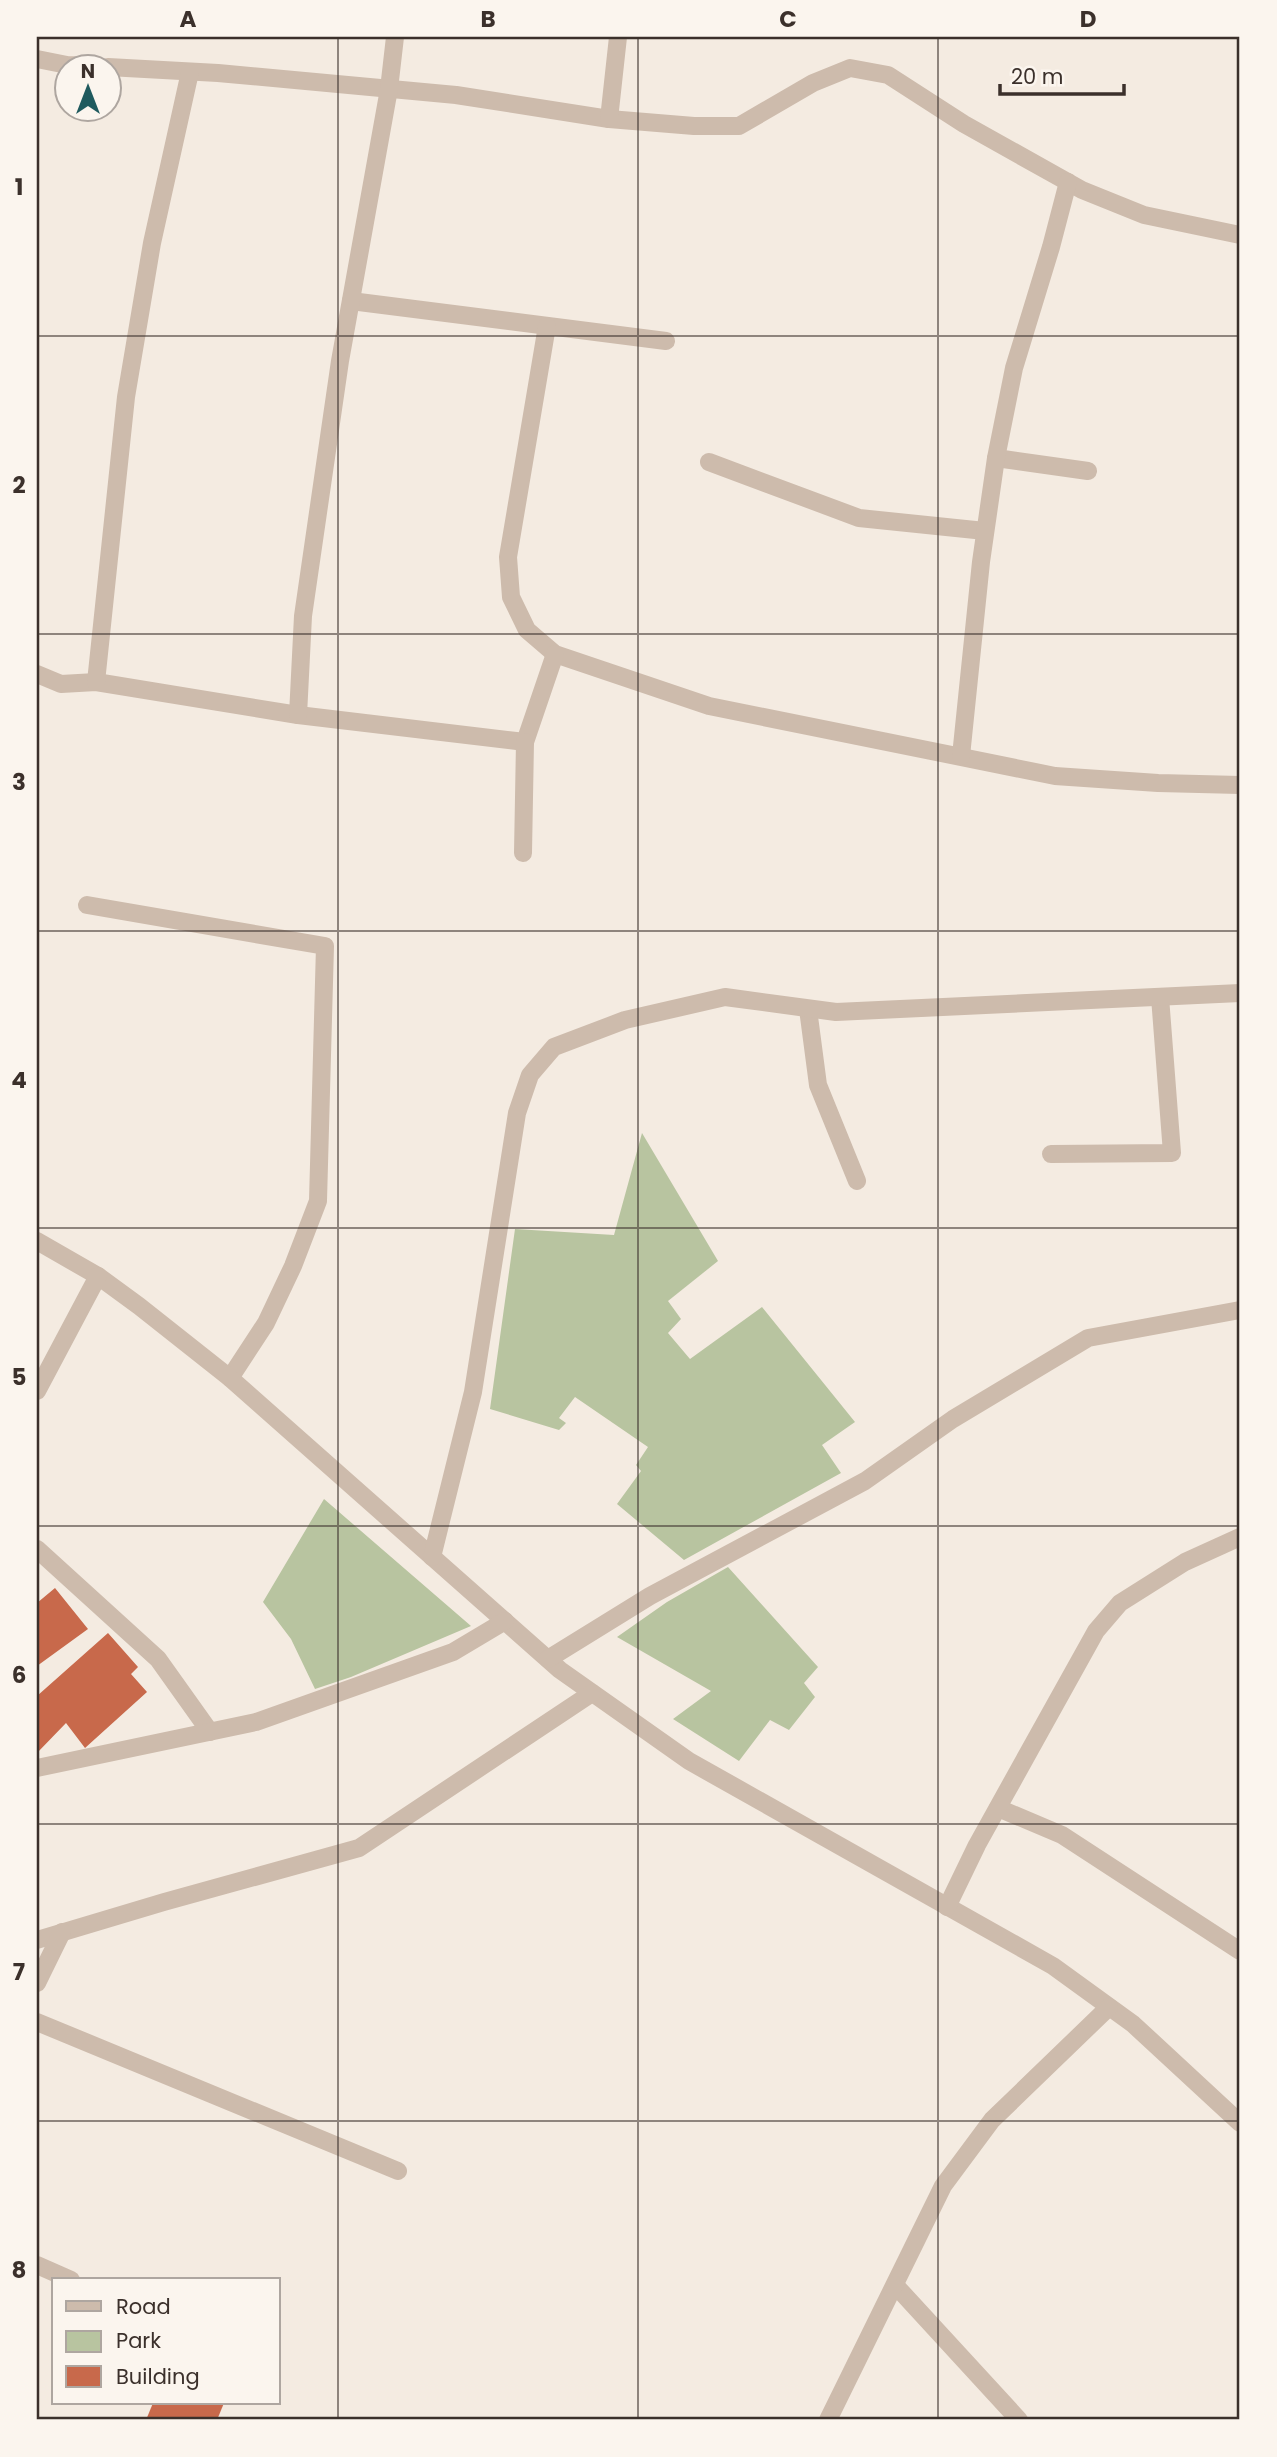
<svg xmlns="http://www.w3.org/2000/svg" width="1277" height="2457" font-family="Poppins,sans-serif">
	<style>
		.green { fill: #b8c4a0 }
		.building { fill: #c8694b }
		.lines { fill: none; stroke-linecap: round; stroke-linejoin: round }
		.minor { stroke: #cdbbac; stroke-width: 18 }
		.grid { fill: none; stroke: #3b302b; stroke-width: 2; stroke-opacity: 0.55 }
		.neatline { fill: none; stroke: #3b302b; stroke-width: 2.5 }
		.grid-label { font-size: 23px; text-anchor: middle; font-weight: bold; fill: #3b302b }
	</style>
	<rect width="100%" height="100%" fill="#f4ebe1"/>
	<g class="green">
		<path d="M642 1133 718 1261 668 1301 681 1319 668 1333 690 1359 762 1307 855 1422 822 1445 841 1473 684 1560 617 1504 641 1471 636 1465 648 1447 575 1397 559 1418 566 1423 559 1430 490 1409 515 1229 614 1235Z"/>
		<path d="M324 1499 471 1626 351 1677 315 1689 291 1639 263 1602Z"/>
		<path d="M728 1567 818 1667 804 1683 815 1697 789 1730 770 1720 739 1761 673 1719 711 1691 617 1637 667 1602Z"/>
	</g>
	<g class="building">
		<path d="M55 1588 88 1629 37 1666V1619L39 1617 37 1603Z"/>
		<path d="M108 1633 138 1667 131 1674 147 1692 85 1748 66 1723 37 1753V1696Z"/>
		<path d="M153 2403H224L217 2420H146Z"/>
	</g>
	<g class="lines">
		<g class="minor">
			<path d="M37 59 67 65 96 66"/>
			<path d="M108 67 218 73 456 95 609 119 694 126H739L813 83 850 68 888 75 964 124 1082 190 1144 215 1240 235"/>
			<path d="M609 119 618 37"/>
			<path d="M351 301 666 341"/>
			<path d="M547 326 508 557 511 597 527 630 555 654 709 706 1055 776 1158 783 1240 785"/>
			<path d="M996 458 1088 471"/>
			<path d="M709 462 859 518 985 531"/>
			<path d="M37 674 61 684 96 682 298 715 525 742 555 654"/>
			<path d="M96 682 126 397 152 243 190 72"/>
			<path d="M298 715 303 616 340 361 389 89 395 37"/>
			<path d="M961 756 981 562 996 458 1014 368 1051 247 1068 182"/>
			<path d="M523 853 525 742"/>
			<path d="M87 905 325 946 318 1201 293 1266 266 1323 230 1378"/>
			<path d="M808 1009 818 1085 857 1181"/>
			<path d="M1051 1154 1172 1153 1160 997"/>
			<path d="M37 1241 98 1276 139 1306 230 1378 560 1670 689 1761 1053 1966 1133 2024 1240 2123"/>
			<path d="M37 1391 98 1276"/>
			<path d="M37 1549 158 1659 210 1732"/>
			<path d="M432 1557 473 1392 517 1113 530 1075 554 1047 625 1020 725 997 836 1012 1240 993"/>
			<path d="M548 1659 650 1596 865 1481 953 1419 1088 1338 1240 1310"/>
			<path d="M37 1768 256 1722 453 1652 505 1621"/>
			<path d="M998 1808 1062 1835 1240 1951"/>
			<path d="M947 1907 977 1845 1096 1631 1120 1603 1185 1562 1240 1537"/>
			<path d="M37 1940 164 1902 359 1848 592 1693"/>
			<path d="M37 1983 62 1932"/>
			<path d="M37 2022 398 2171"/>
			<path d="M37 2265 71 2280"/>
			<path d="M895 2285 1019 2420"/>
			<path d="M828 2420 943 2186 992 2120 1109 2007"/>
		</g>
	</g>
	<path class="grid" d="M338 37V2420M638 37V2420M938 37V2420M37 336H1240M37 634H1240M37 931H1240M37 1228H1240M37 1526H1240M37 1824H1240M37 2121H1240"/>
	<rect width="1277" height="2457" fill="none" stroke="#fbf5ee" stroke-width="77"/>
	<rect x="52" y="2278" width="228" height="126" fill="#fbf5ee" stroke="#aea6a0" stroke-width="2"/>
	<rect x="66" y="2301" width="35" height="10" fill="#cdbbac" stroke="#aea6a0" stroke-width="2"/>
	<text x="116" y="2314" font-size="21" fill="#3b302b">Road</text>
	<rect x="66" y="2331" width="35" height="21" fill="#b8c4a0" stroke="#aea6a0" stroke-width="2"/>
	<text x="116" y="2348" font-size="21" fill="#3b302b">Park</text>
	<rect x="66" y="2366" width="35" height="21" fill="#c8694b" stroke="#aea6a0" stroke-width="2"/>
	<text x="116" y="2384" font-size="21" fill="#3b302b">Building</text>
	<g transform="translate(88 88)"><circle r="33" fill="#fbf5ee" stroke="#aea6a0" stroke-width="2"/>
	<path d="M0-5L12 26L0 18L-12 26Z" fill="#1f5a5e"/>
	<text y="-10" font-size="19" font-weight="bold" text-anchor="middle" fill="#3b302b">N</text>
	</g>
	<path d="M1000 84v10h124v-10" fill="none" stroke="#3b302b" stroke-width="3.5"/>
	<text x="1011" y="84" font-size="21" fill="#3b302b" stroke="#fbf5ee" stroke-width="5" paint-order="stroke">20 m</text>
	<rect x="38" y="38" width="1200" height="2380" class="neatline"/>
	<g class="grid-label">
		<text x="188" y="27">A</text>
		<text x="488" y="27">B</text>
		<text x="788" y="27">C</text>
		<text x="1088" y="27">D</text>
		<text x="19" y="195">1</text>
		<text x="19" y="493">2</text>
		<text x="19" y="790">3</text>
		<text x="19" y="1088">4</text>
		<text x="19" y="1385">5</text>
		<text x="19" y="1683">6</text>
		<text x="19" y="1980">7</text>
		<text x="19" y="2278">8</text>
	</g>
</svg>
